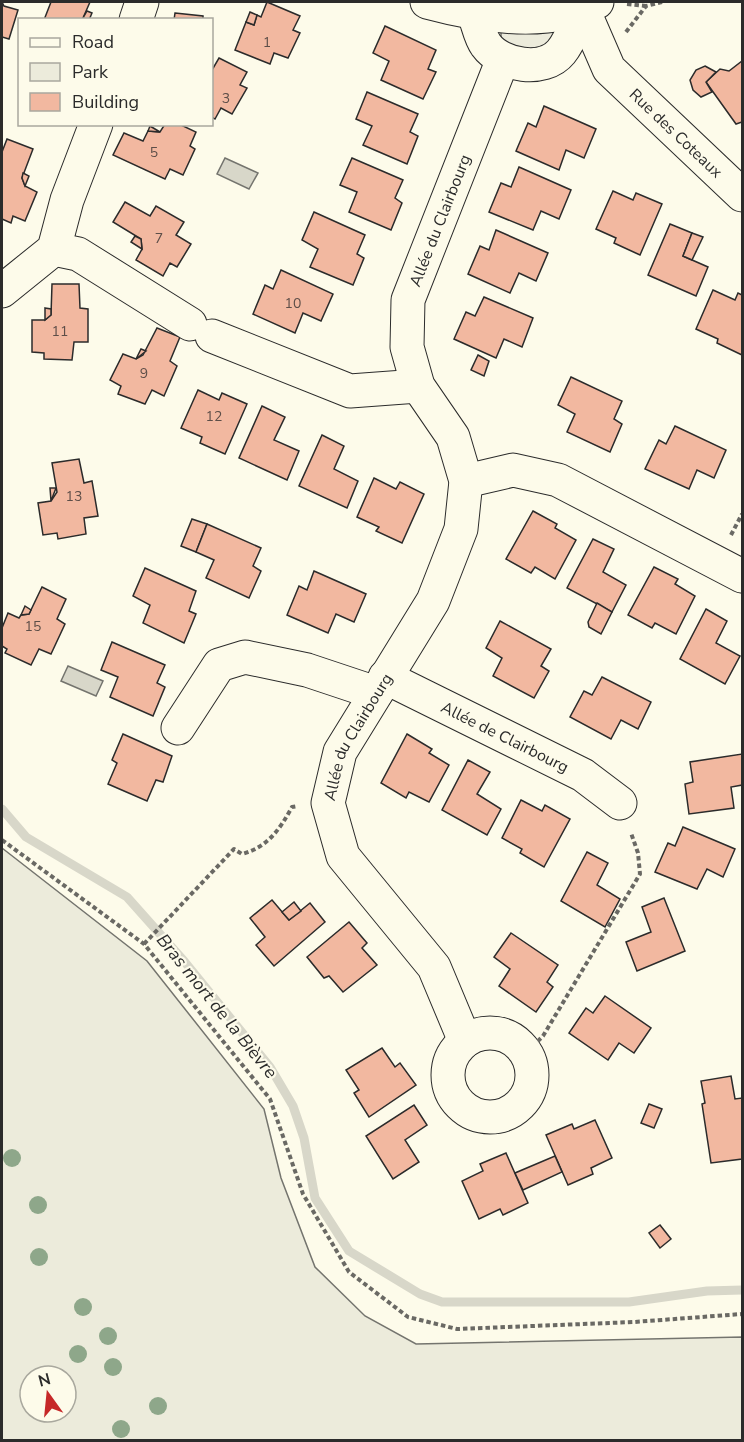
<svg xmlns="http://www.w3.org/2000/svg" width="744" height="1442" font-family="'Nunito Sans',sans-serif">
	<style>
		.green { fill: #ecebdb; stroke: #74746e; stroke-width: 1.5; fill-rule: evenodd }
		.water { fill: #d8d7c9; stroke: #74746e; stroke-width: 1.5 }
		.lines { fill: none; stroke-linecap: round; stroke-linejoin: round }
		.stream { stroke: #d8d7c9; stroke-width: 9 }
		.building { fill: #f2b8a0; stroke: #2b2b2b; stroke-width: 1.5 }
		.minor-casing { stroke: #2b2b2b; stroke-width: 35 }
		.path { stroke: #6a6964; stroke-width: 4; stroke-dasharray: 4.5 3; stroke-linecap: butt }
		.minor { stroke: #fdfbea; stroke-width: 33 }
		.tree { fill: #8ea78a }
		.labels { text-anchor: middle; stroke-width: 4.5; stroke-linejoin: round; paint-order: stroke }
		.number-label { font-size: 14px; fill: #5d4e48 }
		.street-label { font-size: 16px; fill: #2b2b2b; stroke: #fdfbea }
		.water-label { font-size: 18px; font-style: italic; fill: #2b2b2b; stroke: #fdfbea }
	</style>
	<rect width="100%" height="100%" fill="#fdfbea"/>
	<g class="green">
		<path d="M561 23 557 34 538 52 501 42V24Z"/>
		<path d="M2 848 147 961 264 1109 281 1178 315 1267 365 1316 416 1344 742 1337V1440H2ZM30 1376H66V1412H30Z"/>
	</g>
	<g class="water">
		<path d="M225 158 258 173 249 189 217 174Z"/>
		<path d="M68 666 103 681 96 696 61 681Z"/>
	</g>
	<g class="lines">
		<path class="stream" d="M2 809 26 837 127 897 184 961 270 1067 293 1106 304 1138 315 1198 349 1251 420 1294 442 1302H629L707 1291 742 1290"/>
	</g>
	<g class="building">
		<path d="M2 2 4 6 18 10 9 39 2 37Z"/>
		<path d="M51 2H90L83 18 85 20H44Z"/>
		<path d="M267 2 300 16 293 30 300 33 288 58 274 53 270 64 235 50 246 22 254 25 257 15 261 17Z"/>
		<path d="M87 11 92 13 89 20 83 18Z"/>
		<path d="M250 12 257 15 254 25 246 22Z"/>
		<path d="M175 13 203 16V20H174Z"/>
		<path d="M385 26 436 50 428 69 436 72 423 99 381 80 389 61 373 53Z"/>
		<path d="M219 58 247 72 240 85 247 88 232 114 221 108 215 119 212 117V70Z"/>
		<path d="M742 61V122L736 124 706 82 720 69 729 71Z"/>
		<path d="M705 66 716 72 706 82 712 92 701 97 693 90 690 80 696 70Z"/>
		<path d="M367 92 418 114 410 132 418 136 407 164 363 145 372 126 356 119Z"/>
		<path d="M544 106 596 129 584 158 566 150 559 170 516 151 528 123 536 127Z"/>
		<path d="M165 124H179L196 132 190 146 195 149 183 175 170 169 165 179 113 155 124 133 143 141 148 131 160 132Z"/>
		<path d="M150 126 160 132 148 131Z"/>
		<path d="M7 139 33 149 22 178 25 186 37 192 25 221 13 216 11 223 2 219V152Z"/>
		<path d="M352 158 403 180 395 198 402 203 391 230 349 212 357 192 340 185Z"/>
		<path d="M519 167 571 190 559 219 541 211 533 230 489 212 501 183 511 187Z"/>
		<path d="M23 173 29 176 25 186 22 178Z"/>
		<path d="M613 191 633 200 636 193 662 204 640 255 614 243 616 238 596 229Z"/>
		<path d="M125 202 150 216 156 206 184 222 176 235 191 244 177 267 170 263 163 276 136 260 142 249 141 239 113 222Z"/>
		<path d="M314 212 365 235 357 254 364 258 353 285 310 267 318 249 302 240Z"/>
		<path d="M670 224 692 233 683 256 708 267 696 296 648 275Z"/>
		<path d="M496 230 548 253 536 281 519 273 510 293 468 274 480 246 489 250Z"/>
		<path d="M692 233 703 237 692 260 683 256Z"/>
		<path d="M135 236 141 239 142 249 131 242Z"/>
		<path d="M281 270 333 294 321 321 303 313 295 333 253 314 265 285 273 289Z"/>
		<path d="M52 284H79L80 308 88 309V342H74L72 360 44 359V353L32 352V320H45L51 315Z"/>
		<path d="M713 290 735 300 738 293 742 295V355L717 343 718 339 696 329Z"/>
		<path d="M484 297 533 318 522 347 504 339 496 358 454 339 466 312 475 316Z"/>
		<path d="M45 308 51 309V315L45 320Z"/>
		<path d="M157 328 180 337 170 361 177 366 164 396 152 390 145 404 118 394 121 386 110 380 123 354 136 359 143 355Z"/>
		<path d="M141 349 146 351 136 359Z"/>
		<path d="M478 355 489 361 484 376 471 370Z"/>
		<path d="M571 377 622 401 614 419 622 424 610 452 567 432 575 414 558 405Z"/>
		<path d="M198 390 219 400 222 393 247 404 225 454 200 443 202 437 181 428Z"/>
		<path d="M262 406 285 417 274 440 299 451 287 480 239 458Z"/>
		<path d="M675 426 726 450 714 478 697 470 689 489 645 469 659 440 666 444Z"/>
		<path d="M322 435 344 446 334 469 358 481 347 508 299 486Z"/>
		<path d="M79 459 84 483 92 481 98 516 84 518 86 534 58 539 57 533 43 535 38 503 51 501 57 492 52 463Z"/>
		<path d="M374 478 396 489 400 482 424 494 402 543 376 531 379 527 357 517Z"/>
		<path d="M50 488H56L51 501Z"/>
		<path d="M533 511 557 524 555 528 576 540 555 579 535 567 531 573 506 559Z"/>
		<path d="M192 519 207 524 196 552 181 546Z"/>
		<path d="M207 524 261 548 253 566 261 571 249 598 206 578 214 560 196 552Z"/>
		<path d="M593 539 614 549 603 572 626 585 612 612 567 588Z"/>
		<path d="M654 567 678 579 675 584 695 596 676 634 655 623 652 628 628 615Z"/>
		<path d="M145 568 196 591 189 611 196 614 184 643 143 623 150 605 133 596Z"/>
		<path d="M314 571 366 594 354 622 336 614 328 633 287 615 299 586 307 590Z"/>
		<path d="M42 587 66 599 57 619 65 624 51 654 39 649 31 665 5 653 7 649 2 646V628L8 613 19 618 21 615 29 614Z"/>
		<path d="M597 603 612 612 601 634 589 627 588 622Z"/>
		<path d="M25 606 31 610 29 614 21 615Z"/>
		<path d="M706 609 727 621 716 643 740 656 725 684 680 659Z"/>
		<path d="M500 621 551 649 541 666 549 671 534 698 493 676 502 658 486 648Z"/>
		<path d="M112 642 165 665 157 683 165 687 153 716 110 697 118 677 101 670Z"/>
		<path d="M602 677 651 702 638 729 621 720 611 739 570 717 584 691 592 695Z"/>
		<path d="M123 734 172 756 163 782 156 780 147 801 108 784 117 763 112 760Z"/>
		<path d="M407 734 432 749 429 753 449 765 429 802 409 792 406 798 381 783Z"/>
		<path d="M742 754V785L731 787 734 808 689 814 685 784 693 782 690 762Z"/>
		<path d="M468 760 490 772 477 794 501 809 487 835 442 810Z"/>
		<path d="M521 800 542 811 545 805 570 819 544 867 520 853 522 849 502 838Z"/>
		<path d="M683 827 735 849 723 877 707 869 697 889 655 872 668 843 675 846Z"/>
		<path d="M587 852 608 863 597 885 620 899 605 927 561 901Z"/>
		<path d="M664 898 685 951 637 971 626 942 651 932 642 907Z"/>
		<path d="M272 900 289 920 310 903 325 922 274 966 256 945 265 937 250 918Z"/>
		<path d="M294 902 301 911 289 920 282 912Z"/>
		<path d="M349 922 367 943 362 948 377 965 343 992 329 976 324 978 307 957Z"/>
		<path d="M511 933 558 965 547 982 553 987 536 1012 499 986 510 969 494 957Z"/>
		<path d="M605 996 651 1028 634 1053 619 1043 608 1060 569 1033 586 1008 593 1013Z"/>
		<path d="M382 1048 395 1067 400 1063 416 1085 369 1117 354 1093 359 1090 346 1070Z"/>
		<path d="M731 1076 735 1099 742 1098V1159L711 1163 702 1104 705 1103 701 1081Z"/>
		<path d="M649 1104 662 1109 654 1128 641 1123Z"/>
		<path d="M414 1105 427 1125 405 1140 419 1162 393 1179 366 1136Z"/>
		<path d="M595 1120 612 1158 591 1168 593 1174 568 1185 546 1135 572 1124 574 1129Z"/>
		<path d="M506 1153 528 1203 503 1215 500 1209 479 1219 462 1181 483 1171 480 1164Z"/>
		<path d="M555 1156 562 1172 523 1190 515 1173Z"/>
		<path d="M660 1225 671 1239 660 1248 649 1233Z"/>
	</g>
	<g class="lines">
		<defs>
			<g id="minor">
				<path d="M427 2C479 16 548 28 597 2"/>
				<path d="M500 2 474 14C478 24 480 37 486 45 501 66 544 73 561 52 571 40 576 23 583 9"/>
				<path id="s1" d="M583 9 609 69 742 195"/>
				<path d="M136 20 142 2"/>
				<path d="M54 249 78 254 190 324"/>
				<path d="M2 291 54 249 67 200 96 124"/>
				<path d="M212 336 350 391 418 386"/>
				<path d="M466 481 513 470 558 480 742 576"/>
				<path id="s2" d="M385 677 583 775 620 803"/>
				<path d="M178 728 219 665 245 657 307 670 376 693"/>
				<circle cx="490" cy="1075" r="42"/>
				<path id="s3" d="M465 1041 434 967 343 856 328 803 340 752 433 601 461 529 466 481 453 437 418 386 407 347 408 300 503 59"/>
			</g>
		</defs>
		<use href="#minor" class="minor-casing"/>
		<g class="path">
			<path d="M627 4 646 6"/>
			<path d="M626 32 646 6 662 2"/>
			<path d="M731 535 742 514"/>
			<path d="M2 840 144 944 270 1099 303 1194 349 1272 408 1317 457 1329 634 1322 742 1314"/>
			<path d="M144 944 234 849 242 854C268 847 280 829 292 807L298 806"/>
			<path d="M527 1052 543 1036 640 874 638 853 631 833"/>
		</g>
		<use href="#minor" class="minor"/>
	</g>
	<g class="tree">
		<circle cx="12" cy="1158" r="9"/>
		<circle cx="38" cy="1205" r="9"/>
		<circle cx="39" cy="1257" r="9"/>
		<circle cx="83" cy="1307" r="9"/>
		<circle cx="108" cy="1336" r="9"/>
		<circle cx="78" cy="1354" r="9"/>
		<circle cx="113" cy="1367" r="9"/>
		<circle cx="158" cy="1406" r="9"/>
		<circle cx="121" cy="1429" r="9"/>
	</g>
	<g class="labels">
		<g class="number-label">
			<text x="267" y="47">1</text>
			<text x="226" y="103">3</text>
			<text x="154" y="157">5</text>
			<text x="159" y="243">7</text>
			<text x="293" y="308">10</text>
			<text x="60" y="336">11</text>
			<text x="144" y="378">9</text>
			<text x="214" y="421">12</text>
			<text x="74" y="501">13</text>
			<text x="33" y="631">15</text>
		</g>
		<g class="street-label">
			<text dy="6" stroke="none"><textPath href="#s1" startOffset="158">Rue des Coteaux</textPath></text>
			<text dy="6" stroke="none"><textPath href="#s3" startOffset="915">Allée du Clairbourg</textPath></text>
			<text dy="6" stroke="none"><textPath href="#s2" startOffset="134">Allée de Clairbourg</textPath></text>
			<text dy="6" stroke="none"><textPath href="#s3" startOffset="352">Allée du Clairbourg</textPath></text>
		</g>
		<g class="water-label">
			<text transform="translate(217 1006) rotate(51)" y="6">Bras mort de la Bièvre</text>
		</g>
	</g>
	<rect width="744" height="1442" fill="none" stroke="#2b2b2b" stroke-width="6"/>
	<rect x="18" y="18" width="195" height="108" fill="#fdfbea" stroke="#a9a89e" stroke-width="1.5"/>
	<rect x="30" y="38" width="30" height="9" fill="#fdfbea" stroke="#a9a89e" stroke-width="1.5"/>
	<text x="72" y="48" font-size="18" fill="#2b2b2b">Road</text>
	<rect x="30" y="63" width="30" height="18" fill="#ecebdb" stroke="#a9a89e" stroke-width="1.5"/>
	<text x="72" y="78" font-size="18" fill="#2b2b2b">Park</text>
	<rect x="30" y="93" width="30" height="18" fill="#f2b8a0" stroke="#a9a89e" stroke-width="1.5"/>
	<text x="72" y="108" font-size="18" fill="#2b2b2b">Building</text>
	<g transform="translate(48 1394) rotate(345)"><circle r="28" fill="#fdfbea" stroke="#a9a89e" stroke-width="1.5"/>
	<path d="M0-4.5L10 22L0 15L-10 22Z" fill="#c62828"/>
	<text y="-9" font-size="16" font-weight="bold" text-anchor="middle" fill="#2b2b2b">N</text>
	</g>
</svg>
